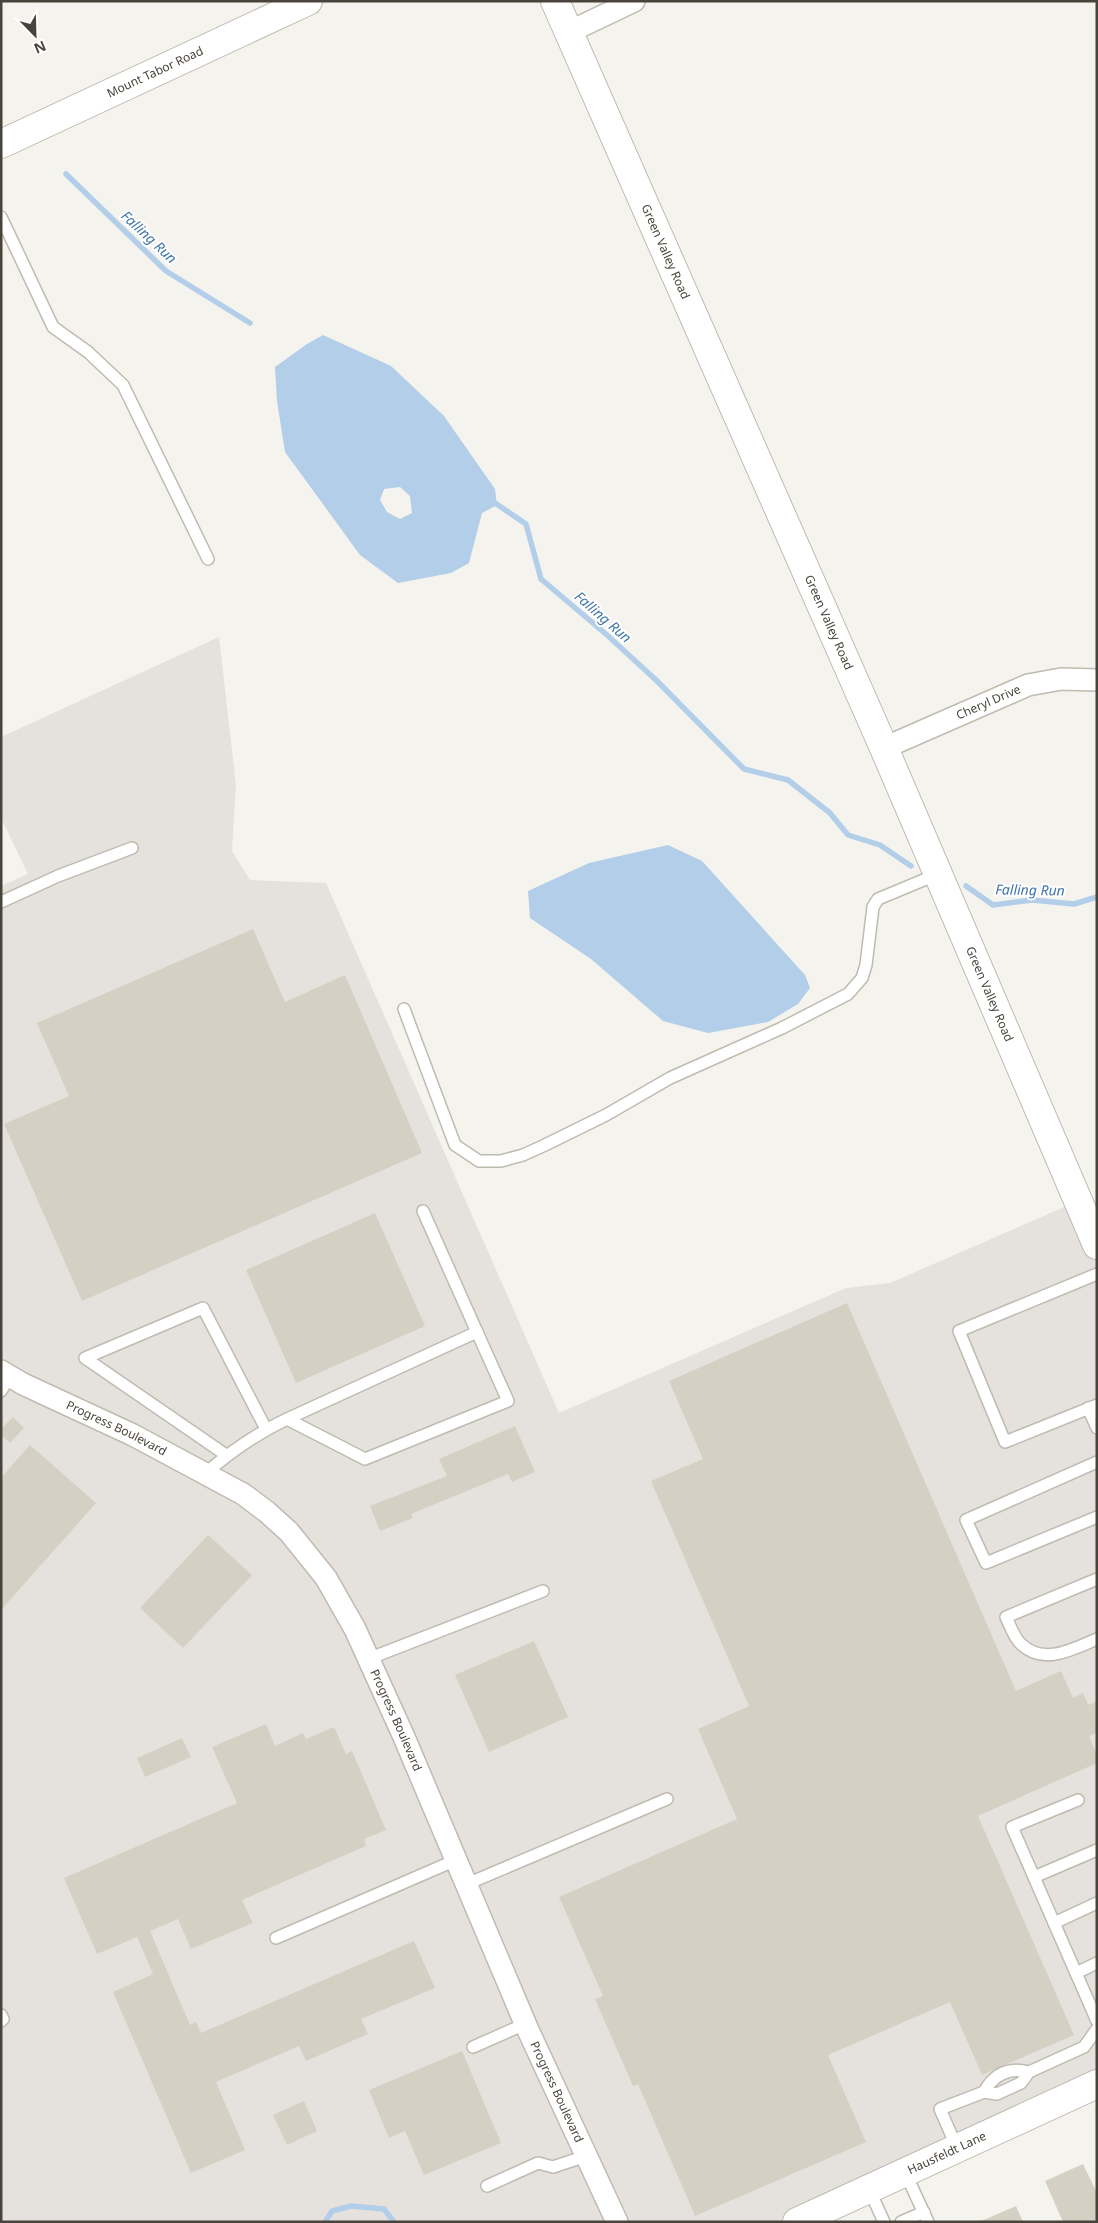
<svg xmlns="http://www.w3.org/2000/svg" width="1098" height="2223" font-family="'Noto Sans',sans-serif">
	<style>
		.industrial { fill: #e5e2de }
		.water { fill: #b2cee9; fill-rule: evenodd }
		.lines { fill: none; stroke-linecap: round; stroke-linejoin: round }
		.stream { stroke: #b2cee9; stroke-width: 5.5 }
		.building { fill: #d5d0c4 }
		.service-casing { stroke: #bfbbb0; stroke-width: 14 }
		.minor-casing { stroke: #bfbbb0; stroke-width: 24 }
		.tertiary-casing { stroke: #bfbbb0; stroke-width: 30 }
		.service { stroke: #fff; stroke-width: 11 }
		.minor { stroke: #fff; stroke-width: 21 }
		.tertiary { stroke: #fff; stroke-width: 28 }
		.labels { text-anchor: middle; stroke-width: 4; stroke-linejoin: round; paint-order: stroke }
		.street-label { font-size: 12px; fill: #49443b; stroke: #fff }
		.water-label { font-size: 14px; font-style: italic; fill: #4075a9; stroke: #fff }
	</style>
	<rect width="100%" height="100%" fill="#f5f3ed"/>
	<path class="industrial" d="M219 637 236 785 232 851 250 880 326 883 559 1413 846 1288 890 1283 1078 1201 1097 1245V2084L797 2222H1V886L28 874 1 818V737Z"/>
	<g class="water">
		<path d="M323 335 391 366 444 416 495 489 497 505 482 513 469 563 451 573 398 583 360 555 285 452 277 401 275 367 307 344ZM400 487 410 496 412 513 400 519 387 512 380 500 384 489Z"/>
		<path d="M668 845 702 861 805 975 810 988 798 1004 768 1022 708 1033 663 1021 591 959 530 918 528 891 589 863Z"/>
	</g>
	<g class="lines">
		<g class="stream">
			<path d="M66 174 166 271 250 323"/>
			<path d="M492 501 526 524 541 579 607 635 656 680 744 769 788 780 830 813 848 835 880 845 911 866"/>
			<path d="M966 886 993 905 1032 900 1074 904 1097 897"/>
			<path d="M325 2222 332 2211 351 2206 384 2209 394 2222"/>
		</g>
	</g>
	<g class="building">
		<path d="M253 929 285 1002 345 975 422 1153 82 1301 4 1124 69 1096 37 1023Z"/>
		<path d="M375 1213 425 1326 296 1383 246 1270Z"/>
		<path d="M847 1303 1016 1691 1061 1671 1073 1698 1083 1693 1088 1705 1097 1701V1733L1089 1736 1097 1755V1763L978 1816 1074 2035 982 2075 950 2002 828 2055 866 2142 695 2216 638 2084 633 2086 595 1999 603 1996 559 1897 737 1819 698 1729 749 1706 651 1481 703 1459 669 1381Z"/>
		<path d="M13 1417 24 1428 10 1443 1 1435V1429Z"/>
		<path d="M515 1426 535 1472 512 1482 508 1474 411 1514 413 1518 380 1531 370 1506 447 1476 439 1459Z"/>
		<path d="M30 1445 96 1503 1 1610V1478Z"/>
		<path d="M208 1535 252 1575 183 1648 140 1608Z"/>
		<path d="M534 1641 568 1717 489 1752 455 1675Z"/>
		<path d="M266 1724 275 1746 303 1733 306 1739 334 1727 346 1754 352 1751 386 1830 364 1839 366 1846 242 1900 253 1923 191 1949 178 1919 150 1931 190 2025 196 2022 201 2033 414 1941 435 1988 361 2019 368 2034 306 2061 299 2046 216 2082 245 2150 191 2173 113 1992 153 1974 137 1937 97 1954 64 1878 237 1803 212 1747Z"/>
		<path d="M182 1738 191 1757 145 1777 137 1758Z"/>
		<path d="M462 2051 501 2143 424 2175 405 2131 389 2138 369 2090Z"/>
		<path d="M304 2101 317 2131 287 2145 273 2115Z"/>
		<path d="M1083 2164 1097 2193V2222H1063L1045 2181Z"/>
		<path d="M1016 2206 1023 2222H979Z"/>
	</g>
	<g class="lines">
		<defs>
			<g id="service">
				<path d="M1 217 53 327 88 352 123 385 208 559"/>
				<path d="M1 902 58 876 132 848"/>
				<path d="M404 1009 455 1145 479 1161H501L523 1155 545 1145 606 1115 670 1078 782 1028 848 994 862 978 866 965 873 907 878 899 938 874"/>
				<path d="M423 1211 477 1332"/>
				<path d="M1097 1274 959 1331 1005 1442 1097 1405"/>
				<path d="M1 1391 10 1376"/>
				<path d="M1088 1408 1097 1428"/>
				<path d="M226 1455 85 1358 203 1308 266 1429"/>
				<path d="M1097 1462 966 1520 986 1563 1097 1517"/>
				<path d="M206 1473C231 1451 258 1433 287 1419L365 1459 508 1401 477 1332 287 1419"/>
				<path d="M1097 1579 1006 1617C1010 1625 1014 1638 1021 1644 1044 1666 1073 1649 1097 1639"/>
				<path d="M368 1659 543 1591"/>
				<path d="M1078 1800 1012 1827 1097 2021"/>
				<path d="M1034 1877 1097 1850"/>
				<path d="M467 1884 667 1799"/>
				<path d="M1054 1923 1097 1903"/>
				<path d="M276 1938 456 1860"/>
				<path d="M1076 1973 1097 1963"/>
				<path d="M1 2015 3 2019 1 2021"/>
				<path d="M473 2047 525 2024"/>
				<path d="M984 2092C994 2074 1009 2067 1029 2072"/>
				<path d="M957 2148 940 2109 984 2092 997 2094 1021 2083 1029 2072 1084 2047 1097 2029"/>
				<path d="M905 2172 928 2222"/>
				<path d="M487 2186 538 2163 553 2167 586 2156"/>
				<path d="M869 2189 884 2222"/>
				<path d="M901 2222 924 2212"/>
			</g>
			<g id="minor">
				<path d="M569 32 634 1"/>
				<path id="s1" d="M884 748 1028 685 1061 679 1097 680"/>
				<path id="s2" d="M1 1371 23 1384 133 1435 243 1494 267 1512 289 1532 326 1578 355 1629 404 1737 528 2030 617 2222"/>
			</g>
			<g id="tertiary">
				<path id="s3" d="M555 1 884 748 1097 1245"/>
				<path id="s4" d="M1 144 308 1"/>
				<path id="s5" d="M797 2222 1097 2084"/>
			</g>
		</defs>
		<use href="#service" class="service-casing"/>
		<use href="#minor" class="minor-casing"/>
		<use href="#tertiary" class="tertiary-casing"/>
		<use href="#service" class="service"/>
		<use href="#minor" class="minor"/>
		<use href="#tertiary" class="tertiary"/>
	</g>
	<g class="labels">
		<g class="street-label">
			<text dy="4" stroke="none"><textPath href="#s4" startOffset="170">Mount Tabor Road</textPath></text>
			<text dy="4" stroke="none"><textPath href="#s3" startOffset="274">Green Valley Road</textPath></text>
			<text dy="4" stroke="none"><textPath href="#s3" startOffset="679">Green Valley Road</textPath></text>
			<text dy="4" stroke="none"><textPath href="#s1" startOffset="114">Cheryl Drive</textPath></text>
			<text dy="4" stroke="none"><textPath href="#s3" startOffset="1084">Green Valley Road</textPath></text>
			<text dy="4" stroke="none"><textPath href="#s2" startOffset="129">Progress Boulevard</textPath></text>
			<text dy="4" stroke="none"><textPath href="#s2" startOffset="549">Progress Boulevard</textPath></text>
			<text dy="4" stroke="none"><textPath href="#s2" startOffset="954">Progress Boulevard</textPath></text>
			<text dy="4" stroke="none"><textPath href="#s5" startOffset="165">Hausfeldt Lane</textPath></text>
		</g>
		<g class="water-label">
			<text transform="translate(149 237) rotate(43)" y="5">Falling Run</text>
			<text transform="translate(603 617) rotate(41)" y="5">Falling Run</text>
			<text transform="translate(1030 890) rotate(1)" y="5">Falling Run</text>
		</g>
	</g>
	<rect width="1098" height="2223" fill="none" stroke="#49443b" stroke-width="5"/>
	<g transform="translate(35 35) rotate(157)" stroke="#ffffff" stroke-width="4" paint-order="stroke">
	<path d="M0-4L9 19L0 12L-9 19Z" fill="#49443b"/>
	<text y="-8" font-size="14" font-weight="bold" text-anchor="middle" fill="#49443b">N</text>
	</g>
</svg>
